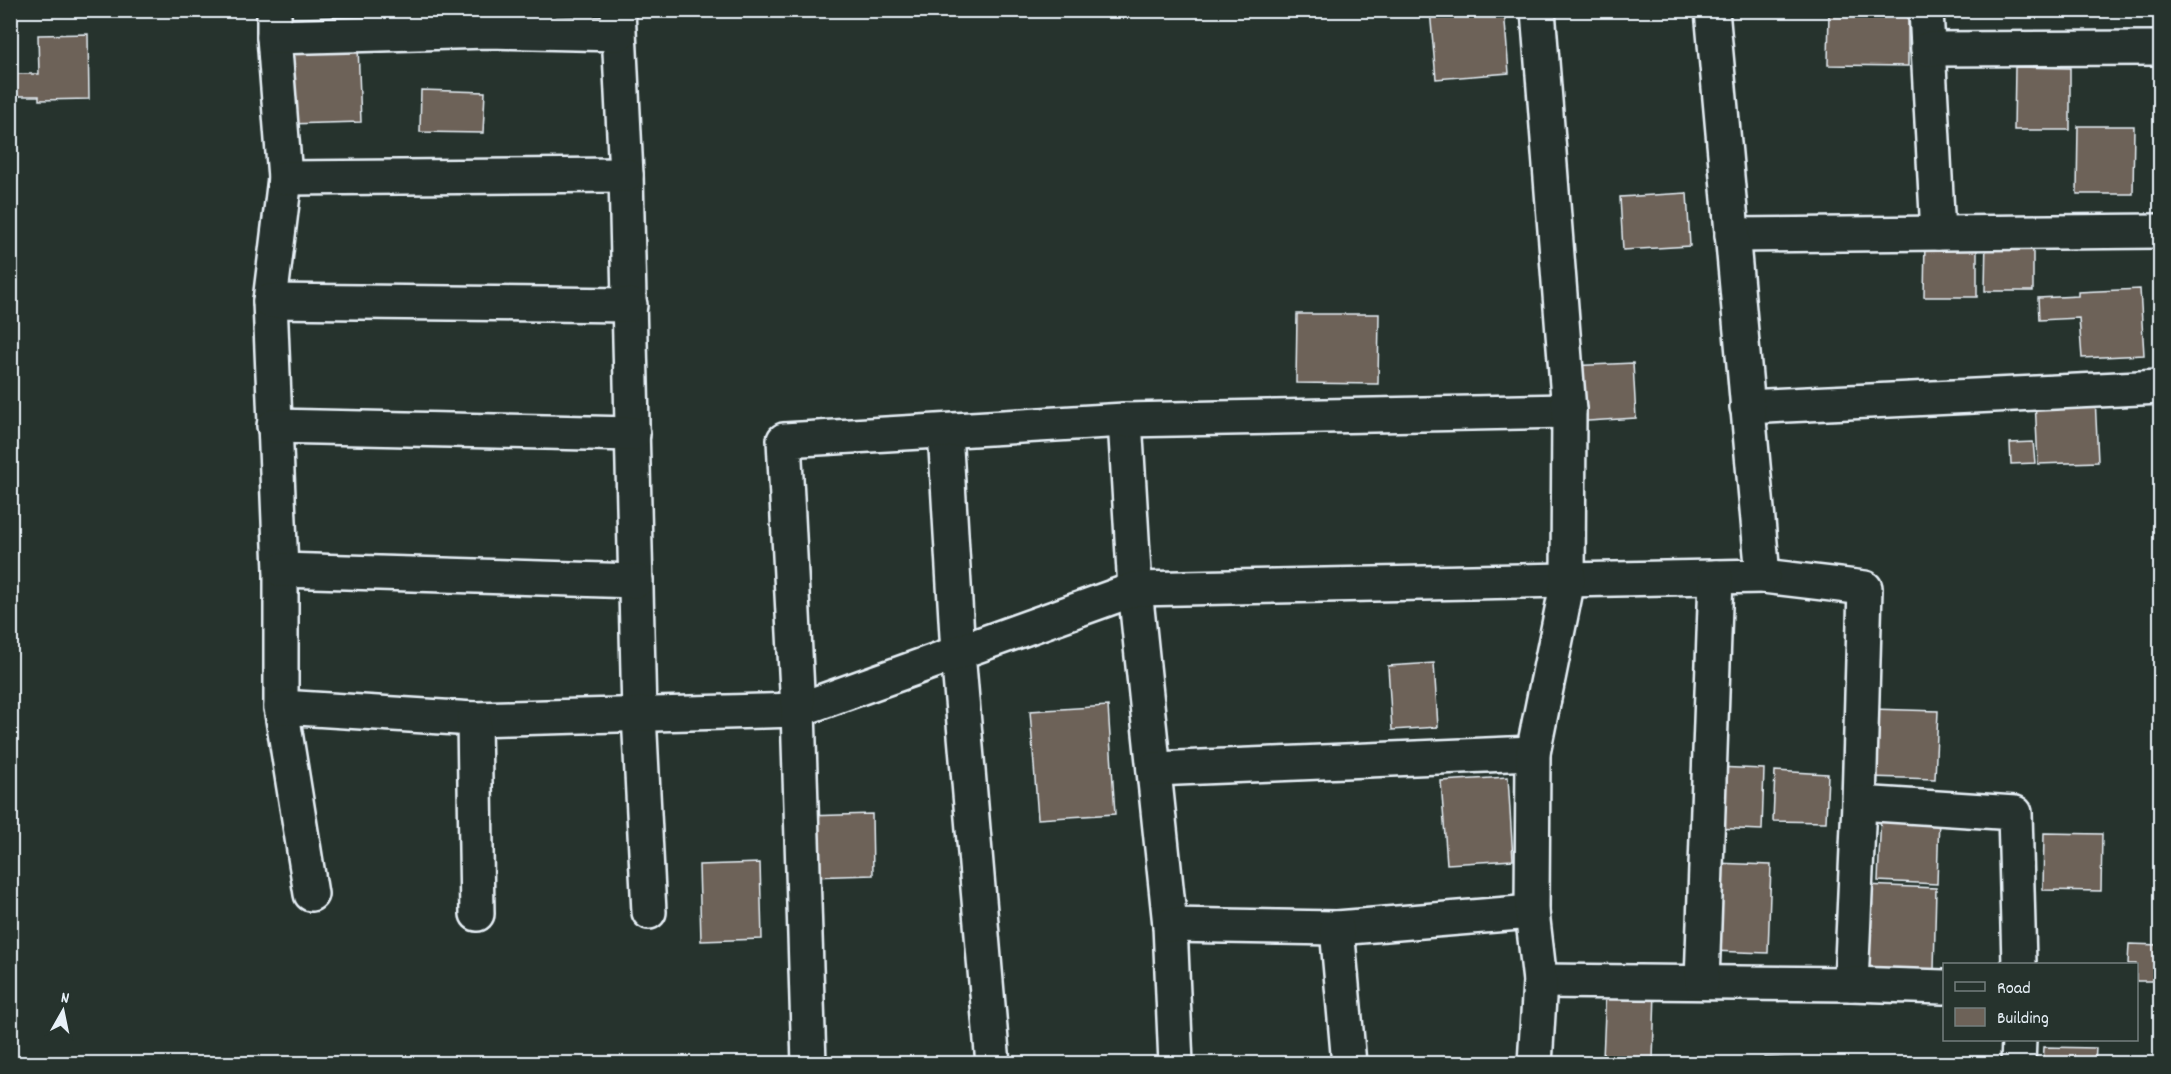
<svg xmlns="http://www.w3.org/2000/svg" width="2171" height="1074" font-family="Dekko,sans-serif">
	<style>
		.building { fill: #6d6258; stroke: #e8f1f8; stroke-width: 1.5 }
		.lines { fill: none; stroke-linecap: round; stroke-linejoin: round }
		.minor-casing { stroke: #e8f1f8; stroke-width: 38 }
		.minor { stroke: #26332d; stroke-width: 33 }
	</style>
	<rect width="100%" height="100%" fill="#26332d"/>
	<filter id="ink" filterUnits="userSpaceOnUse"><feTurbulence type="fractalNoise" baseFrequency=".0167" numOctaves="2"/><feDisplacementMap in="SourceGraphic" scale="12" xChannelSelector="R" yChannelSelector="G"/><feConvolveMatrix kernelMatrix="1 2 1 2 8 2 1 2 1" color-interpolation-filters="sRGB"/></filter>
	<g filter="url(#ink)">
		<g class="building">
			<path d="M1430 10H1504L1509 73 1436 79Z"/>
			<path d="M1829 10H1908V66L1828 65Z"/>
			<path d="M88 34 89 99 39 100V96H10V74H39L38 35Z"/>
			<path d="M358 46 361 122 287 124 284 48Z"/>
			<path d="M2015 67 2070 68V130H2014Z"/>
			<path d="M421 90 485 92 483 133 420 132Z"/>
			<path d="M2078 126H2134L2133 194H2077Z"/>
			<path d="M1687 193 1690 246 1623 250 1620 197Z"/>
			<path d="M1986 236H2033V291H1985Z"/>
			<path d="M1925 240 1977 241V297H1924Z"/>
			<path d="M2140 289 2144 355 2082 358 2079 318 2039 320 2038 298 2078 296V292Z"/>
			<path d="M1297 314H1379L1378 384 1296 383Z"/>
			<path d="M1633 363 1636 418 1572 422 1569 366Z"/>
			<path d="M2095 397 2098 462 2038 464 2035 400Z"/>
			<path d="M2033 442 2035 463 2011 464 2010 443Z"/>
			<path d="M1434 663 1438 727 1392 730 1388 666Z"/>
			<path d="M1108 706 1115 814 1038 819 1030 711Z"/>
			<path d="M1872 709 1938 711 1935 779 1870 777Z"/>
			<path d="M1715 767 1764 769 1762 830 1713 828Z"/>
			<path d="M1775 771 1828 774 1826 822 1773 821Z"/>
			<path d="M1508 777 1513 860 1447 864 1441 781Z"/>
			<path d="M1881 813 1939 815 1937 884 1878 881Z"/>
			<path d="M872 814 873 875 809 877 807 816Z"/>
			<path d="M2044 833 2102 834 2101 891 2043 890Z"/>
			<path d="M760 863 762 939 701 941 699 865Z"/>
			<path d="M1713 863 1771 865 1768 953 1710 951Z"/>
			<path d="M1864 885 1936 888 1934 970 1862 968Z"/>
			<path d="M2129 944 2160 945V981H2136V964H2128Z"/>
			<path d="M1606 988 1655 990 1653 1061 1603 1059Z"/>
			<path d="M2044 1047 2096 1048 2095 1064H2043Z"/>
			<path d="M1764 1058 1819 1060V1064H1763Z"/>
		</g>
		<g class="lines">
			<defs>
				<g id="minor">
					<path d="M274 10V37L285 178 270 301 281 570V707L311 894"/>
					<path d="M618 10 626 175 639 714 649 912"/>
					<path d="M1926 10 1938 233"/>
					<path d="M274 37 489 31 618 34"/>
					<path d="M1928 49 2160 48"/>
					<path d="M285 178 626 175"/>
					<path d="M1732 235 2160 231"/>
					<path d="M270 301 630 305"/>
					<path d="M1747 407 2160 387"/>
					<path d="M1125 420 1135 589 1170 925 1176 1064"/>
					<path d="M274 426 633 434"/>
					<path d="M945 431 958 653 993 1064"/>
					<path d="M281 570 636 581"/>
					<path d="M1763 576 1865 588 1859 803 1851 984"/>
					<path d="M281 707 474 719 798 710 1135 589 1763 576 1712 10"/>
					<path d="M474 719 477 914"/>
					<path d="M1154 769 1533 753"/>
					<path d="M1859 803 2015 813 2019 964"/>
					<path d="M1170 925 1337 928 1532 912"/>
					<path d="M1337 928 1349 1064"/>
					<path d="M1540 981 1851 984 1944 987"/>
					<path d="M1702 982 1716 577"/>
					<path d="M809 1064 798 710 784 440 1125 420 1569 411"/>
					<path d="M1535 1064 1540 981 1532 912 1533 753 1568 580 1569 411 1538 10"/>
					<path d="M2018 1064 2019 1040"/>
				</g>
			</defs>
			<use href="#minor" class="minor-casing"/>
			<use href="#minor" class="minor"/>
		</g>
	</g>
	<rect width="2171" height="1074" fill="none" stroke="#26332d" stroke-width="36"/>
	<rect x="18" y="18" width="2135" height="1038" fill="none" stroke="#e8f1f8" stroke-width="2" filter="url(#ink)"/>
	<rect x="1943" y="963" width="195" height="78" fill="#26332d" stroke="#747f7e" stroke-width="1.5"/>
	<rect x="1955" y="982" width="30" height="9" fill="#26332d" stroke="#747f7e" stroke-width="1.5"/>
	<text x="1997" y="993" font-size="18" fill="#e8f1f8">Road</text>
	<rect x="1955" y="1008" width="30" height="18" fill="#6d6258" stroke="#747f7e" stroke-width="1.5"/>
	<text x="1997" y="1023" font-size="18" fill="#e8f1f8">Building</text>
	<g transform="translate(63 1011) rotate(9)" stroke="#26332d" stroke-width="4.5" paint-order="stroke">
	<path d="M0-4.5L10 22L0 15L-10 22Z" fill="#e8f1f8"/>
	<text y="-9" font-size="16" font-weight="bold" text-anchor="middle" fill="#e8f1f8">N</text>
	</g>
</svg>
